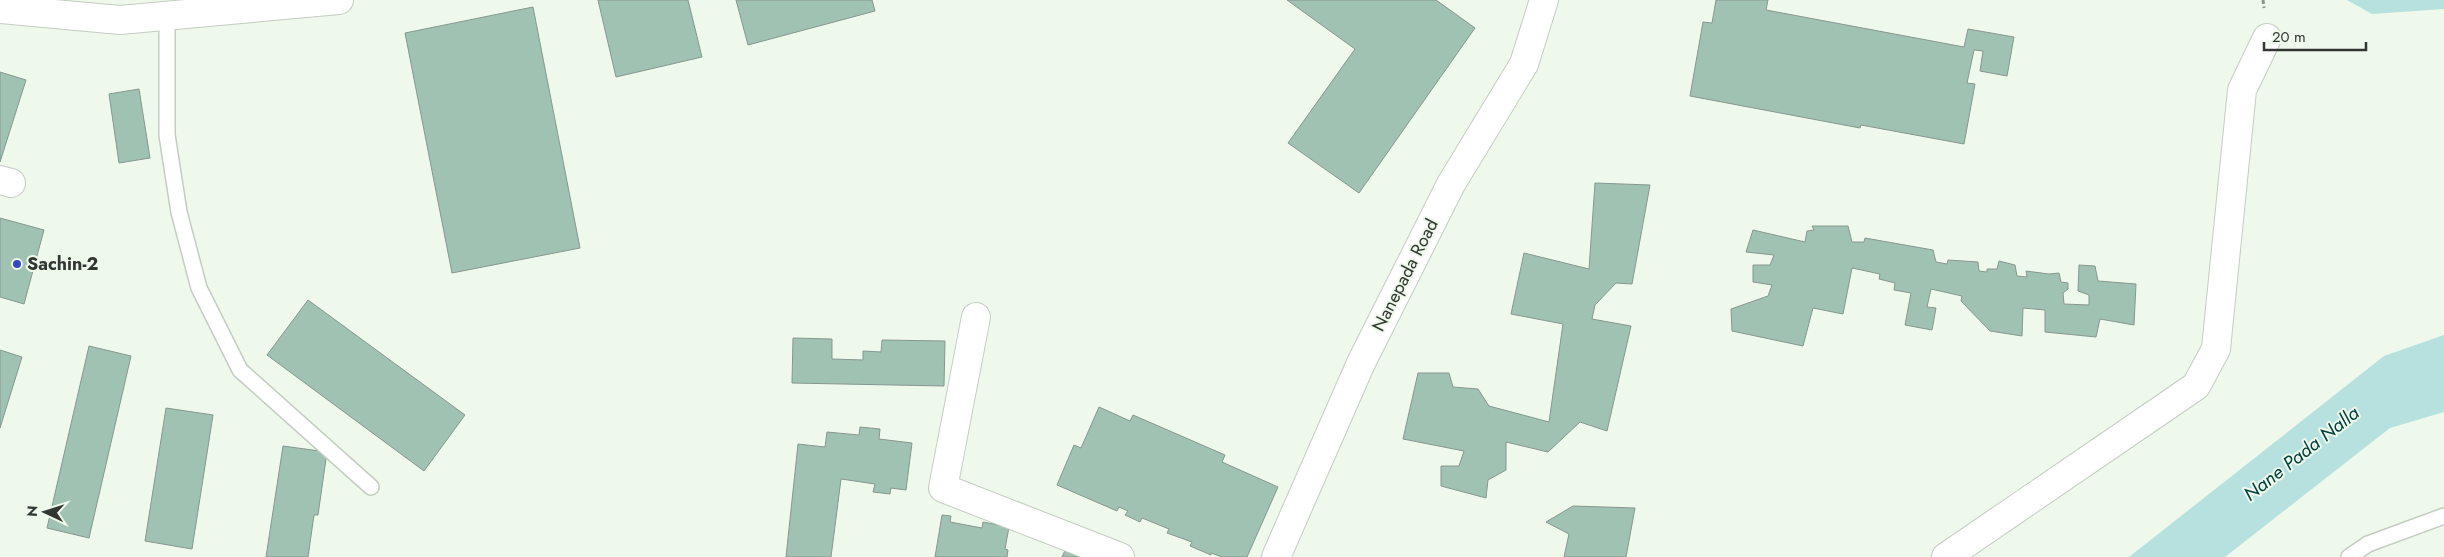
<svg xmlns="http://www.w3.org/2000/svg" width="2444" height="557" font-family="Jost,sans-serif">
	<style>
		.water { fill: #b7e1de }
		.building { fill: #a0c2b2; stroke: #87978f }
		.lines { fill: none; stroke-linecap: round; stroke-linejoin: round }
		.service-casing { stroke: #c3cdc0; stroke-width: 18 }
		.minor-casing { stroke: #c3cdc0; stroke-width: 30 }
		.tertiary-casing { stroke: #c3cdc0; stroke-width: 30 }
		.path { stroke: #8c948a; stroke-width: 3; stroke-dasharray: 4 2.5; stroke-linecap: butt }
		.service { stroke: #fff; stroke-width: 15 }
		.minor { stroke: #fff; stroke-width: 28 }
		.tertiary { stroke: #fff; stroke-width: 28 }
		.poi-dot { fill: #344bbc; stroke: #eef9eb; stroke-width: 2 }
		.labels { text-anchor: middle; stroke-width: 4; stroke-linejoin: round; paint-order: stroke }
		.poi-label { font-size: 18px; font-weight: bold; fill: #313630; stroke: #eef9eb; text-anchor: start }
		.street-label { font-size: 18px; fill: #313630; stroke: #eef9eb }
		.water-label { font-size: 19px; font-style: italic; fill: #00403e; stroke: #eef9eb }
	</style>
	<rect width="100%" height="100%" fill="#eef9eb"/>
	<g class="water">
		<path d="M2347 0H2444V9L2372 14Z"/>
		<path d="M2444 335V412L2390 428 2225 557H2129L2384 356Z"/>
	</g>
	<g class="building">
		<path d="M598 0H688L702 57 616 77Z"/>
		<path d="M736 0H872L875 11 748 45Z"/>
		<path d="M1287 0H1436L1475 28 1359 193 1288 143 1355 49Z"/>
		<path d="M1716 0H1768L1766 10 1964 47 1968 29 2014 37 2007 76 1980 71 1983 51 1974 50 1967 83 1975 84 1964 144 1861 125 1860 128 1690 96 1703 22 1712 23Z"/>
		<path d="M533 7 580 248 452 273 405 33Z"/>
		<path d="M0 72 26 80 0 162Z"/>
		<path d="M139 89 150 158 119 163 109 94Z"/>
		<path d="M1595 183 1650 185 1632 284 1616 283 1595 305 1592 319 1631 326 1607 431 1580 422 1548 452 1506 442V470L1488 480 1486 498 1441 486V466H1459L1464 451 1403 439 1418 373H1449L1453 387 1478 389 1489 406 1549 422 1563 324 1511 314 1524 253 1589 269Z"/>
		<path d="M0 218 44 230 24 304 0 297Z"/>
		<path d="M1812 226H1848L1852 242H1864L1865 238 1933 250 1936 262 1947 264 1948 260 1978 262 1979 271 1987 272V269H1997L1999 261 2015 265 2017 276 2027 277 2026 271 2049 274 2059 273 2061 282 2068 283V289L2063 293 2064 304 2089 305V295L2078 291 2079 265 2095 266 2098 281 2136 284 2134 325 2100 319 2096 337 2045 332V310L2023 308 2022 336 1990 331 1961 301 1962 296 1931 289 1927 307 1936 308 1932 330 1905 325 1911 293 1894 290 1895 283 1879 279 1880 274 1852 268 1843 314 1813 308 1803 346 1732 331 1731 309 1768 296 1772 285 1753 282V265H1770L1774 255 1746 252 1753 230 1805 242 1807 231 1814 230Z"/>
		<path d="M308 300 465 415 424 471 267 355Z"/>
		<path d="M793 338 832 339V359L863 360V351L881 352 882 340 945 341 944 386 792 383Z"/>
		<path d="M89 346 131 356 89 538 47 528Z"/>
		<path d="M0 350 22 357 0 428Z"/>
		<path d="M1099 407 1130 421 1133 415 1225 455 1222 462 1278 487 1247 557H1222L1211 553V555L1190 546 1192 542 1167 533 1169 529 1142 518 1140 522 1125 515 1128 511 1119 507 1117 511 1057 485 1074 445 1081 448Z"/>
		<path d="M166 408 213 415 192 549 145 541Z"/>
		<path d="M860 427 880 429 879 439 912 443 906 490 891 488 890 494 873 492 875 484 841 479 831 557H786L798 444 825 447 827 432 859 435Z"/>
		<path d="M283 446 327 452 318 515H314L308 557H266Z"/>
		<path d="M1573 506 1635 508 1626 557H1564L1569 534 1546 522Z"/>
		<path d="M942 515 951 516 950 522 982 528 983 522 1009 527 1005 549 1008 550 1007 557H935Z"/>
		<path d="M1067 546 1090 557H1062Z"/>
	</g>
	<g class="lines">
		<defs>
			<g id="service">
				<path d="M167 16V135L179 212 199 288 240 370 371 487"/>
				<path d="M2349 557 2368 544 2444 516"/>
			</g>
			<g id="minor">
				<path d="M0 180 11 183"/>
				<path d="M976 317 943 488 1120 557"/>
				<path d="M1276 557 1361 363 1451 184 1524 64 1544 0"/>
				<path d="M1946 557 2196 386 2216 349 2242 90 2267 38"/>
			</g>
			<path id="tertiary" d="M0 9 120 20 339 0"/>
		</defs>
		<use href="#service" class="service-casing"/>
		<use href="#minor" class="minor-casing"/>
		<use href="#tertiary" class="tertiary-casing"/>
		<path class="path" d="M2263 0 2264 8"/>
		<use href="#service" class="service"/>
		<use href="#minor" class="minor"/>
		<use href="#tertiary" class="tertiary"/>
	</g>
	<circle class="poi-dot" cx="17" cy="264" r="5"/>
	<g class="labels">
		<g class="poi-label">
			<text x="27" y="270">Sachin-2</text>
		</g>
		<g class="street-label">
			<text transform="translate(1405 275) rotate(-63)" y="6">Nanepada Road</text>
		</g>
		<g class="water-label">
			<text transform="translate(2301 453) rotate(-38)" y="7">Nane Pada Nalla</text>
		</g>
	</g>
	<g transform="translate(45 512) rotate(274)" stroke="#eef9eb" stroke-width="4" paint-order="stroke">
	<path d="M0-4L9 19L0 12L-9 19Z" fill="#313630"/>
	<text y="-8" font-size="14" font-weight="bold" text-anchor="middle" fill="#313630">N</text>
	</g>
	<path d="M2264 42v8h102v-8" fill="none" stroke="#313630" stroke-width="2.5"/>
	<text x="2272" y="42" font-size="15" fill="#313630" stroke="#eef9eb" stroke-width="4" paint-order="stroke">20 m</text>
</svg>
